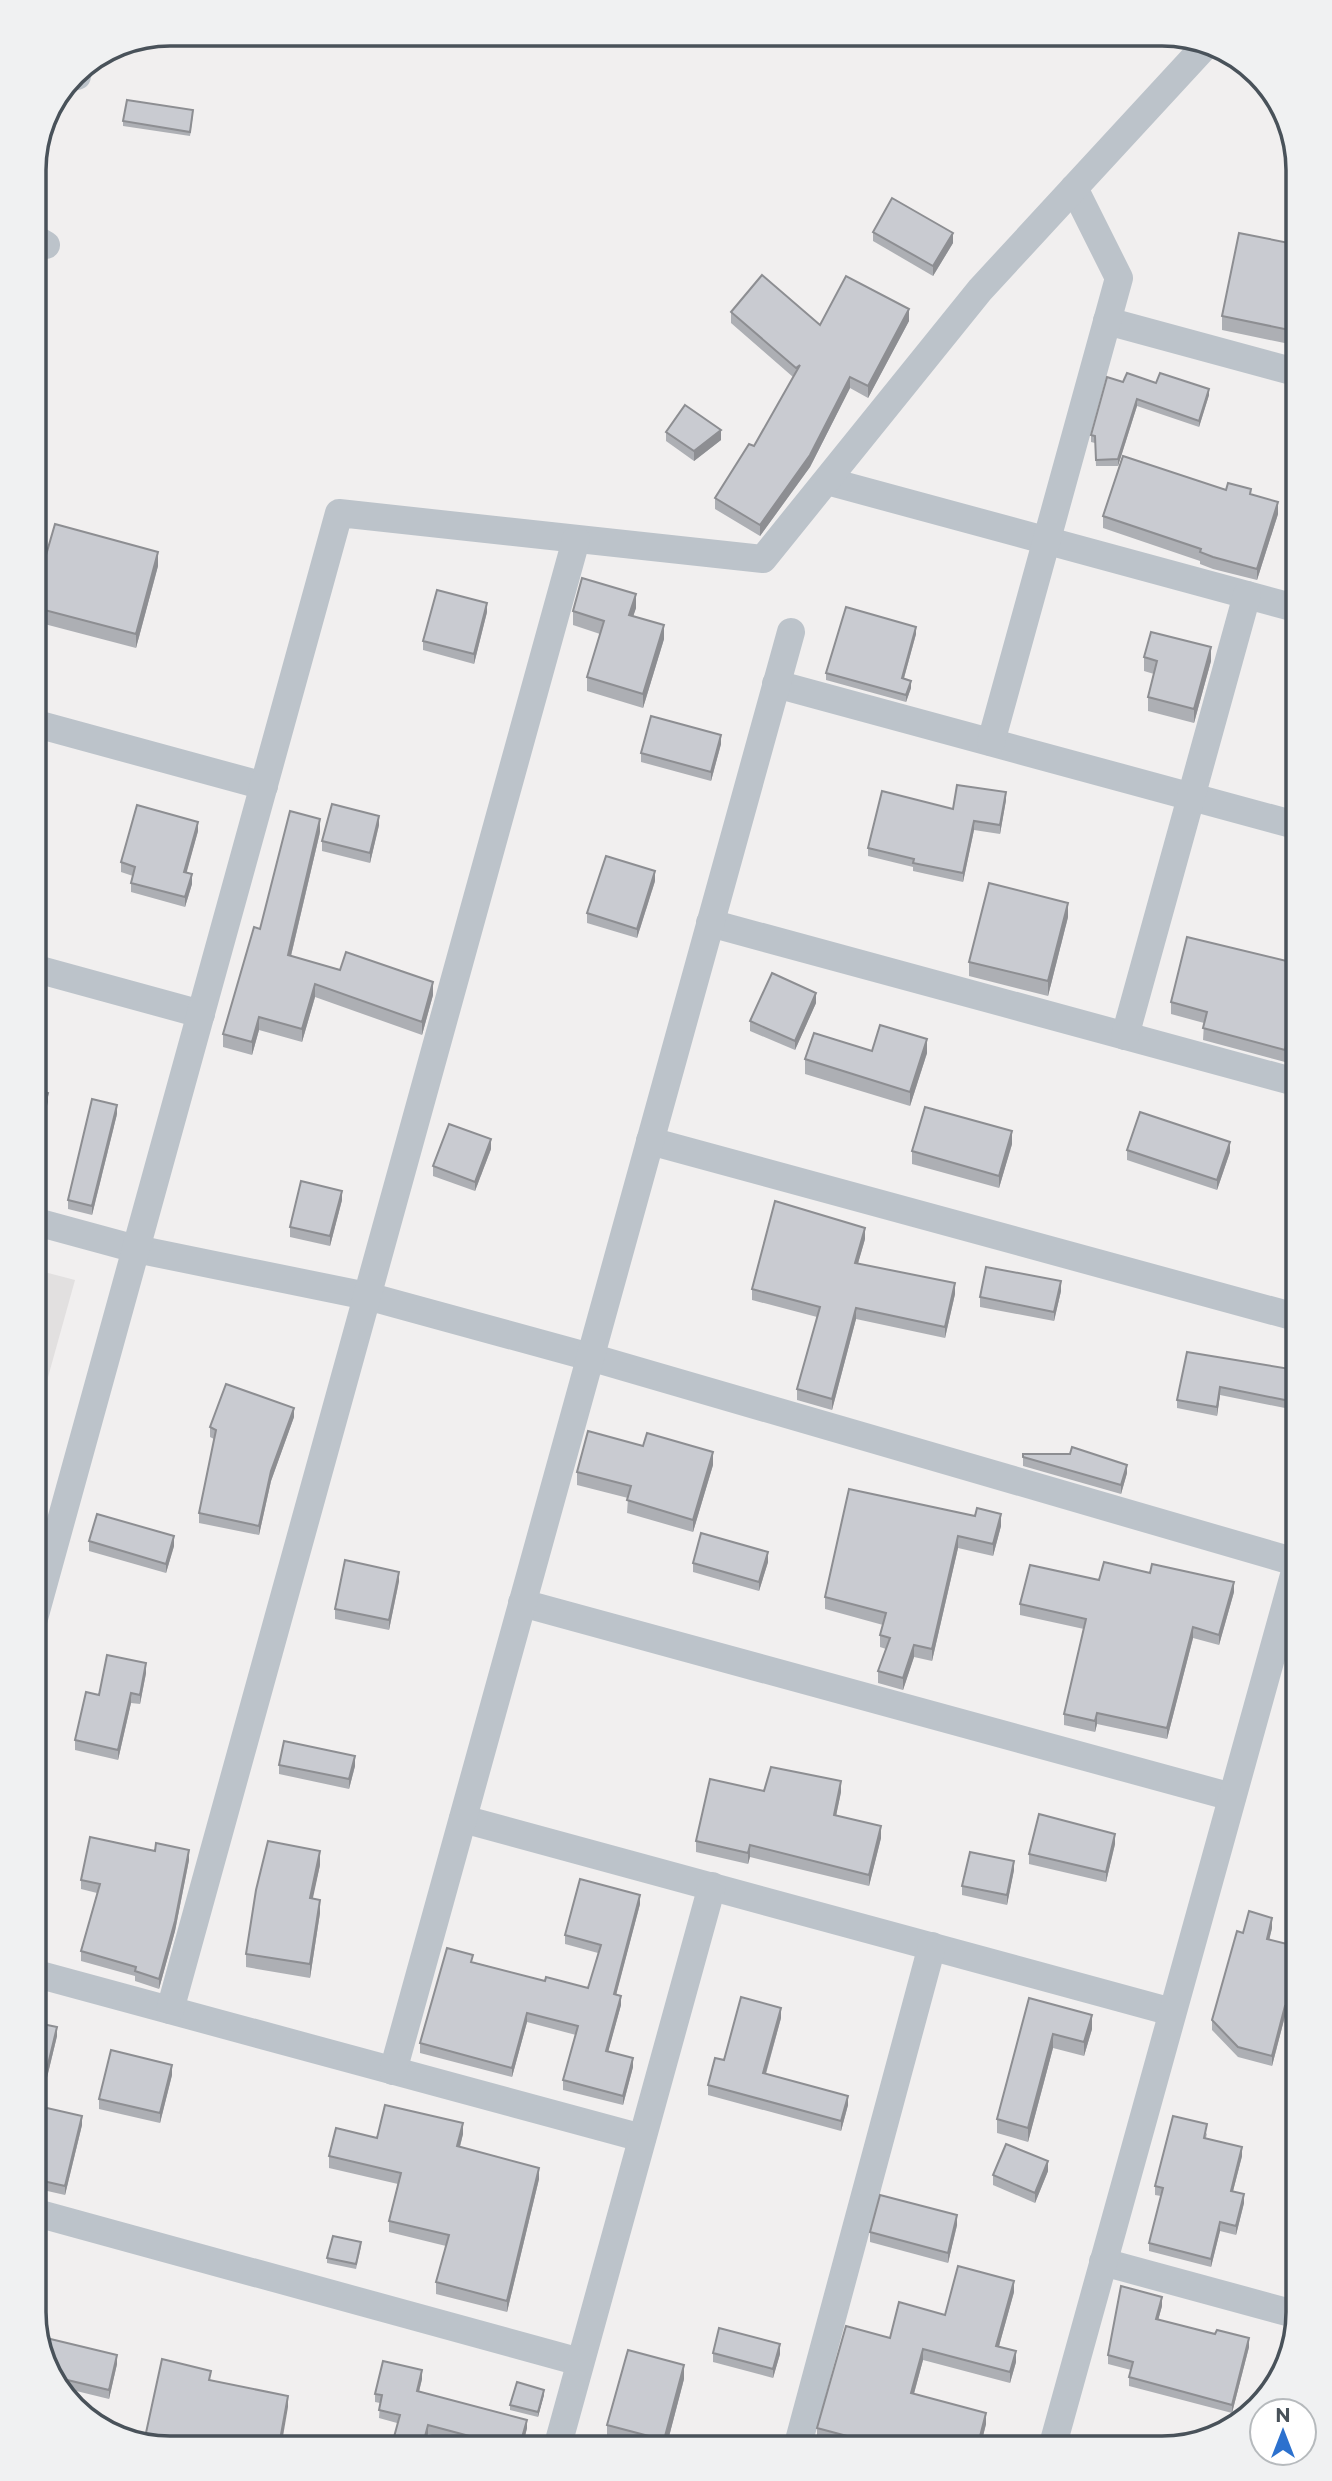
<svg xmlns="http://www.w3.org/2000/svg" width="1332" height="2481" font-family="Montserrat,sans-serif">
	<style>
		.education { fill: #e2e0e0 }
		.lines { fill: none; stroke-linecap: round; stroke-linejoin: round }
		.minor { stroke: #bcc3ca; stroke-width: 28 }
		.wall { fill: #adafb4 }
		.shaded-wall { fill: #8d8e92 }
		.building { fill: #c9cbd1; stroke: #8d8e92; stroke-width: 2 }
		.rim { fill: none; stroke: #49525a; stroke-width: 3.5 }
	</style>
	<rect width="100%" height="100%" fill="#f1efef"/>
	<path class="education" d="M33 1269 75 1280 33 1431Z"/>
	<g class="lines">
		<g class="minor">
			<path d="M72 74 77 76 78 70"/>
			<path d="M34 238 46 245"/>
			<path d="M1107 321 1299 373"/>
			<path d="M827 481 1299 609"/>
			<path d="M776 684 1299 826"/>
			<path d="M33 723 264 786"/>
			<path d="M991 742 1119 278 1074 188"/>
			<path d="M710 923 1299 1083"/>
			<path d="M33 968 201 1014"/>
			<path d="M1125 1036 1247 595"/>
			<path d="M650 1141 1299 1318"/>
			<path d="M33 1221 136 1249 367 1296 590 1357 1299 1563"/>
			<path d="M522 1603 1232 1797"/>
			<path d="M33 1622 339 513 763 559 980 290 1206 45"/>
			<path d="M463 1819 1172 2012"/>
			<path d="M33 1973 642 2138"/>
			<path d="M170 2010 576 540"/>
			<path d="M393 2071 791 632"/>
			<path d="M33 2212 580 2362"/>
			<path d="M1103 2262 1298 2315"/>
			<path d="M557 2448 712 1886"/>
			<path d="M797 2448 932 1946"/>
			<path d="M1052 2448 1299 1557"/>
		</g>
	</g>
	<g class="wall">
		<path d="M193 115 190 136 123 126V121Z"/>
		<path d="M873 232 953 243 933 276 873 241Z"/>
		<path d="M1299 245V346L1222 330V316Z"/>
		<path d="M731 312 820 325 909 321 868 398 850 388 810 467 760 536 715 509V498L754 446 793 377 731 323Z"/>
		<path d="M1123 382 1156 383 1209 395 1199 427 1137 406 1118 466H1096L1095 443 1091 442V435Z"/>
		<path d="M666 432 721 440 694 461 666 441Z"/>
		<path d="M1226 490 1251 495 1278 514 1257 580 1213 569 1200 564V561L1103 528V516Z"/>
		<path d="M158 566 136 648 33 621V600Z"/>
		<path d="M636 608 633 616 664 639 643 708 587 691V677L600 634 573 625V611Z"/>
		<path d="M487 612 474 664 423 650V641Z"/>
		<path d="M916 634 904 678 911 688 906 702 826 680V673Z"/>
		<path d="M1144 657 1211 661 1194 723 1148 711V697L1154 674 1144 671Z"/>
		<path d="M721 744 711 781 641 762V753Z"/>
		<path d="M1006 800 1000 834 974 830 963 882 913 871V867L868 856V848L953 809Z"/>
		<path d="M379 825 370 863 322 851V841Z"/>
		<path d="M198 831 186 873 192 884 185 907 131 892V883L133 876 121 872V862Z"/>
		<path d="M320 832 291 956 433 995 422 1035 315 997 302 1042 259 1030 252 1055 223 1047V1034L260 929Z"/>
		<path d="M655 881 637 938 587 923V913Z"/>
		<path d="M1068 917 1048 996 969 976V962Z"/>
		<path d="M1299 964 1285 1062 1203 1040 1204 1023 1171 1014V1002Z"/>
		<path d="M816 1003 795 1050 750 1031V1021Z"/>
		<path d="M872 1051 927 1053 910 1106 805 1074V1059Z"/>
		<path d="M117 1114 92 1215 68 1209V1200Z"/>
		<path d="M1012 1144 999 1188 912 1164V1151Z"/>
		<path d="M491 1149 475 1191 433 1176V1166Z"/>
		<path d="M1127 1150 1230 1152 1217 1190 1127 1160Z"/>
		<path d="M342 1200 330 1246 290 1237V1227Z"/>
		<path d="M865 1239 858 1263 955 1294 945 1338 856 1319 832 1410 797 1400V1389L817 1317 752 1300V1289Z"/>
		<path d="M1061 1291 1054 1321 980 1307V1297Z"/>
		<path d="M1187 1352 1296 1378 1290 1409 1220 1395 1217 1416 1177 1408V1400Z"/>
		<path d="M294 1417 271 1481 259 1535 199 1523V1513L214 1439 210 1437V1427Z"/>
		<path d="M1023 1454H1070L1127 1473 1121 1494 1023 1466Z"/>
		<path d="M713 1465 693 1532 627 1513 628 1498 577 1485V1472Z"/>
		<path d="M849 1489 1001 1526 993 1556 958 1548 932 1661 914 1657 903 1690 878 1683V1671L886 1649 880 1647V1635L883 1625 825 1609V1597Z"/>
		<path d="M89 1541 174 1546 166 1573 89 1551Z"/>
		<path d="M768 1562 759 1591 693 1572V1563Z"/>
		<path d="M1150 1573 1234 1592 1219 1645 1193 1638 1167 1739 1097 1724 1095 1732 1064 1725V1714L1084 1629 1020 1615V1604L1099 1580Z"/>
		<path d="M399 1581 389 1630 335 1619V1609Z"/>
		<path d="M146 1673 140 1704 131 1703 118 1760 75 1750V1740L99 1695Z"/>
		<path d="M279 1765 355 1766 349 1789 279 1774Z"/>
		<path d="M764 1791 841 1792 836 1815 881 1838 869 1886 750 1857 748 1864 696 1852V1841Z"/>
		<path d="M1115 1844 1106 1882 1029 1864V1854Z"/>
		<path d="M189 1860 175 1931 159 1989 135 1981V1976L81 1961V1951L97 1893 81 1889V1880Z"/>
		<path d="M320 1865 312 1899 320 1913 310 1978 246 1967V1954Z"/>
		<path d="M1014 1870 1007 1905 962 1895V1886Z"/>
		<path d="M1299 1878V1903L1296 1902V1892Z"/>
		<path d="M640 1904 616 1994 621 2005 608 2051 633 2067 623 2105 563 2090V2080L576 2035 527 2022 512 2077 420 2053V2043L473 1962 545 1981 588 1988 598 1953 565 1944V1935Z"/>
		<path d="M1272 1928 1269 1940 1299 1947V2019L1285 2016 1272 2066 1238 2057 1212 2030V2020L1243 1933Z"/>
		<path d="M1029 1998 1092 2029 1084 2056 1053 2048 1028 2142 997 2133V2119Z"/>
		<path d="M781 2018 766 2074 848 2105 841 2131 708 2095V2085L724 2060Z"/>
		<path d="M33 2022 57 2036 40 2106 82 2125 65 2195 43 2190V2181L33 2179Z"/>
		<path d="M172 2075 160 2123 99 2109V2099Z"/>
		<path d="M1207 2133 1206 2138 1242 2156 1233 2191 1244 2203 1236 2235 1220 2231 1211 2267 1149 2251V2243L1161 2196 1155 2195V2186Z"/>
		<path d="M463 2134 460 2147 539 2179 507 2312 436 2294V2282L446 2246 389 2232V2221L398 2184 329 2168V2156L377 2138Z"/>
		<path d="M1048 2171 1035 2203 993 2185V2175Z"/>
		<path d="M957 2225 948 2263 870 2242V2232Z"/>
		<path d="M1299 2237V2290L1288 2287V2279Z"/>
		<path d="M361 2247 356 2269 327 2263V2258Z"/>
		<path d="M1014 2292 999 2346 1016 2362 1010 2383 923 2360 914 2394 986 2424 980 2448H850L817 2439V2428L890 2338 945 2315Z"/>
		<path d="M1162 2306 1158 2320 1249 2347 1232 2413 1129 2386V2377L1131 2370 1108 2364V2355Z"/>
		<path d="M713 2353 780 2354 773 2378 713 2362Z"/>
		<path d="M44 2364H117L109 2399 64 2388Z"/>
		<path d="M422 2379 419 2392 527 2428 522 2448H481L428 2434 397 2423 379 2418 380 2403 375 2402V2394Z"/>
		<path d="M684 2379 666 2448H640L607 2439V2425Z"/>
		<path d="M544 2395 538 2417 510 2410V2405Z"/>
	</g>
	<g class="shaded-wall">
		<path d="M953 233V243L933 276V266Z"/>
		<path d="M909 309V321L868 398V386Z"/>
		<path d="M850 377V388L810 467 760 536V525Z"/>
		<path d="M1209 389V395L1199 427V421Z"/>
		<path d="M1137 399V406L1118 466V459Z"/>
		<path d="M721 430V440L694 461V451Z"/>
		<path d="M1278 502V514L1257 580V569Z"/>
		<path d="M158 552V566L136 648V634Z"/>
		<path d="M636 594V608L629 629V615Z"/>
		<path d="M487 603V612L474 664V654Z"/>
		<path d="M664 625V639L643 708V694Z"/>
		<path d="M916 627V634L902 685V678Z"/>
		<path d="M1211 647V661L1194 723V709Z"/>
		<path d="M911 681V688L906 702V695Z"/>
		<path d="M721 735V744L711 781V772Z"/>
		<path d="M1006 792V800L1000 834V825Z"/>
		<path d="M379 816V825L370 863V853Z"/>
		<path d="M320 819V832L288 968V955Z"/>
		<path d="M974 821V830L963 882V873Z"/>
		<path d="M198 822V831L184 882V872Z"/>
		<path d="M44 868V879L33 930V919Z"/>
		<path d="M655 871V881L637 938V929Z"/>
		<path d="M192 874V884L185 907V897Z"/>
		<path d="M1068 903V917L1048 996V981Z"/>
		<path d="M433 982V995L422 1035V1022Z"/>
		<path d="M315 984V997L302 1042V1029Z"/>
		<path d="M816 993V1003L795 1050V1041Z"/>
		<path d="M1299 995V1006L1285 1062V1050Z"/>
		<path d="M259 1017V1030L252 1055V1042Z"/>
		<path d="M927 1039V1053L910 1106V1092Z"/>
		<path d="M48 1093V1102L33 1160V1150Z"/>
		<path d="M117 1105V1114L92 1215V1206Z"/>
		<path d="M1012 1131V1144L999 1188V1176Z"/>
		<path d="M491 1139V1149L475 1191V1182Z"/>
		<path d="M1230 1142V1152L1217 1190V1180Z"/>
		<path d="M342 1191V1200L330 1246V1236Z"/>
		<path d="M865 1228V1239L855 1274V1263Z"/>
		<path d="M1061 1281V1291L1054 1321V1312Z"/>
		<path d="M955 1283V1294L945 1338V1327Z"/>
		<path d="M856 1308V1319L832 1410V1399Z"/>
		<path d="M1296 1370V1378L1290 1409V1401Z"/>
		<path d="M1220 1387V1395L1217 1416V1407Z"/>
		<path d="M294 1408V1417L271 1481 259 1535V1526L271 1471Z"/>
		<path d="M713 1452V1465L693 1532V1520Z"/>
		<path d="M1127 1465V1473L1121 1494V1485Z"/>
		<path d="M1001 1514V1526L993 1556V1544Z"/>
		<path d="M174 1536V1546L166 1573V1564Z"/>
		<path d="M958 1536V1548L932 1661V1649Z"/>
		<path d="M768 1552V1562L759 1591V1582Z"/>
		<path d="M399 1572V1581L389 1630V1620Z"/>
		<path d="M1234 1582V1592L1219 1645V1635Z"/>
		<path d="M1193 1627V1638L1167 1739V1728Z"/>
		<path d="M914 1645V1657L903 1690V1678Z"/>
		<path d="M146 1663V1673L140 1704V1695Z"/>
		<path d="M131 1693V1703L118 1760V1750Z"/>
		<path d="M1097 1713V1724L1095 1732V1721Z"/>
		<path d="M355 1756V1766L349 1789V1779Z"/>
		<path d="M841 1781V1792L834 1826V1815Z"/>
		<path d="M881 1826V1838L869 1886V1875Z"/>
		<path d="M1115 1834V1844L1106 1882V1872Z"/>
		<path d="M750 1845V1857L748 1864V1853Z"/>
		<path d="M189 1850V1860L175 1931 159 1989V1979Z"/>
		<path d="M320 1851V1865L310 1912V1898Z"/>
		<path d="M1014 1861V1870L1007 1905V1895Z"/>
		<path d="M640 1895V1904L614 2003V1994Z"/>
		<path d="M320 1900V1913L310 1978V1964Z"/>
		<path d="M1272 1918V1928L1267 1949V1939Z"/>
		<path d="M621 1996V2005L606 2060V2051Z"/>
		<path d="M1285 2006V2016L1272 2066V2056Z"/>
		<path d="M781 2008V2018L763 2083V2073Z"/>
		<path d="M527 2013V2022L512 2077V2068Z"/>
		<path d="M1092 2015V2029L1084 2056V2042Z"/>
		<path d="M57 2027V2036L38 2115V2106Z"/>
		<path d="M1053 2034V2048L1028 2142V2128Z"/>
		<path d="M633 2058V2067L623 2105V2096Z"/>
		<path d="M172 2065V2075L160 2123V2113Z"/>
		<path d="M848 2096V2105L841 2131V2121Z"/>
		<path d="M82 2116V2125L65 2195V2186Z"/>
		<path d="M463 2123V2134L457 2157V2146Z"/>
		<path d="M1242 2147V2156L1231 2199V2191Z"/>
		<path d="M1048 2161V2171L1035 2203V2193Z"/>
		<path d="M539 2168V2179L507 2312V2301Z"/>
		<path d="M1244 2194V2203L1236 2235V2226Z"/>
		<path d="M957 2215V2225L948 2263V2253Z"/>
		<path d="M1220 2222V2231L1211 2267V2259Z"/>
		<path d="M1014 2281V2292L996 2357V2346Z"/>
		<path d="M1162 2297V2306L1156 2328V2319Z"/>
		<path d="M1249 2338V2347L1232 2413V2405Z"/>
		<path d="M780 2344V2354L773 2378V2369Z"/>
		<path d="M923 2349V2360L911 2404V2393Z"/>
		<path d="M1016 2351V2362L1010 2383V2372Z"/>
		<path d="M117 2355V2364L109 2399V2390Z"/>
		<path d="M684 2365V2379L666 2448H664V2440Z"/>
		<path d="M422 2370V2379L417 2399V2391Z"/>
		<path d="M544 2390V2395L538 2417V2412Z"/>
		<path d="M288 2396V2407L281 2448 280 2440Z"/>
		<path d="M986 2413V2424L980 2448H977Z"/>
		<path d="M527 2420V2428L522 2448H519Z"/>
		<path d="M428 2425V2434L424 2448H422Z"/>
	</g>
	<g class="building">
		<path d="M127 100 193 110 190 132 123 121Z"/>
		<path d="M892 198 953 233 933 266 873 232Z"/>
		<path d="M1239 233 1299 245V332L1222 316Z"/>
		<path d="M762 275 820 325 846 276 909 309 868 386 850 377 810 455 760 525 715 498 749 444 754 446 800 365 796 368 731 312Z"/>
		<path d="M1127 373 1156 383 1160 373 1209 389 1199 421 1137 399 1118 459 1096 460 1095 436 1091 435 1107 377 1123 382Z"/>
		<path d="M685 405 721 430 694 451 666 432Z"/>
		<path d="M1123 456 1226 490 1228 483 1251 489 1250 494 1278 502 1257 569 1213 557 1200 552 1201 549 1103 516Z"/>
		<path d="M55 524 158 552 136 634 33 607V600Z"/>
		<path d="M582 578 636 594 629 615 664 625 643 694 587 677 604 621 573 611Z"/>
		<path d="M437 590 487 603 474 654 423 641Z"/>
		<path d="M846 607 916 627 902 678 911 681 906 695 826 673Z"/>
		<path d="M1151 632 1211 647 1194 709 1148 697 1157 661 1144 657Z"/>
		<path d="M651 716 721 735 711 772 641 753Z"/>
		<path d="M957 785 1006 792 1000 825 974 821 963 873 913 863 914 859 868 848 882 791 953 809Z"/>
		<path d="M332 804 379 816 370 853 322 841Z"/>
		<path d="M137 805 198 822 184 872 192 874 185 897 131 883 135 867 121 862Z"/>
		<path d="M290 811 320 819 288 955 340 970 346 952 433 982 422 1022 315 984 302 1029 259 1017 252 1042 223 1034 254 927 260 929Z"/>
		<path d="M606 856 655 871 637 929 587 913Z"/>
		<path d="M33 866 44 868 33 919Z"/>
		<path d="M989 883 1068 903 1048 981 969 962Z"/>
		<path d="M1187 937 1299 964V995L1285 1050 1203 1028 1207 1012 1171 1002Z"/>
		<path d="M772 973 816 993 795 1041 750 1021Z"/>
		<path d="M880 1025 927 1039 910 1092 805 1059 814 1033 872 1051Z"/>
		<path d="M33 1090 48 1093 33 1150Z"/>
		<path d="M92 1099 117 1105 92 1206 68 1200Z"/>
		<path d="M925 1107 1012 1131 999 1176 912 1151Z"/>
		<path d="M1140 1112 1230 1142 1217 1180 1127 1150Z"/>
		<path d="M449 1124 491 1139 475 1182 433 1166Z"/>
		<path d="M301 1181 342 1191 330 1236 290 1227Z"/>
		<path d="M775 1201 865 1228 855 1263 955 1283 945 1327 856 1308 832 1399 797 1389 820 1307 752 1289Z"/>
		<path d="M986 1267 1061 1281 1054 1312 980 1297Z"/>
		<path d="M1187 1352 1296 1370 1290 1401 1220 1387 1217 1407 1177 1400Z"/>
		<path d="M226 1384 294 1408 271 1471 259 1526 199 1513 216 1430 210 1427Z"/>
		<path d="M588 1431 643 1446 647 1433 713 1452 693 1520 627 1500 631 1486 577 1472Z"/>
		<path d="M1072 1447 1127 1465 1121 1485 1023 1457V1454H1070Z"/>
		<path d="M849 1489 975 1516 977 1508 1001 1514 993 1544 958 1536 932 1649 914 1645 903 1678 878 1671 890 1638 880 1635 886 1613 825 1597Z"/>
		<path d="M97 1514 174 1536 166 1564 89 1541Z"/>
		<path d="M701 1533 768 1552 759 1582 693 1563Z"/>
		<path d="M345 1560 399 1572 389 1620 335 1609Z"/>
		<path d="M1104 1562 1150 1573 1152 1564 1234 1582 1219 1635 1193 1627 1167 1728 1097 1713 1095 1721 1064 1714 1086 1619 1020 1604 1030 1565 1099 1580Z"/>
		<path d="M107 1655 146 1663 140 1695 131 1693 118 1750 75 1740 86 1692 99 1695Z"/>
		<path d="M284 1741 355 1756 349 1779 279 1765Z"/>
		<path d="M771 1767 841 1781 834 1815 881 1826 869 1875 750 1845 748 1853 696 1841 710 1779 764 1791Z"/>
		<path d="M1039 1814 1115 1834 1106 1872 1029 1854Z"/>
		<path d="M90 1837 155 1851 156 1843 189 1850 175 1921 159 1979 135 1971 136 1967 81 1951 100 1884 81 1880Z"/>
		<path d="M268 1841 320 1851 310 1898 320 1900 310 1964 246 1954 256 1890Z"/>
		<path d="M970 1852 1014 1861 1007 1895 962 1886Z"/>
		<path d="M1299 1878V1892H1296Z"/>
		<path d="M580 1879 640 1895 614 1994 621 1996 606 2051 633 2058 623 2096 563 2080 578 2026 527 2013 512 2068 420 2043 447 1948 473 1955 471 1962 545 1981 546 1977 588 1988 601 1945 565 1935Z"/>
		<path d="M1249 1911 1272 1918 1267 1939 1299 1947V2009L1285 2006 1272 2056 1238 2047 1212 2020 1237 1931 1243 1933Z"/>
		<path d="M741 1997 781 2008 763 2073 848 2096 841 2121 708 2085 715 2058 724 2060Z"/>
		<path d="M1029 1998 1092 2015 1084 2042 1053 2034 1028 2128 997 2119Z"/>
		<path d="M33 2022 57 2027 38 2106 82 2116 65 2186 43 2181 45 2173 33 2170Z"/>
		<path d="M111 2050 172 2065 160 2113 99 2099Z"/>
		<path d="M385 2105 463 2123 457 2146 539 2168 507 2301 436 2282 449 2235 389 2221 401 2173 329 2156 336 2128 377 2138Z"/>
		<path d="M1173 2116 1207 2124 1204 2138 1242 2147 1231 2191 1244 2194 1236 2226 1220 2222 1211 2259 1149 2243 1163 2188 1155 2186Z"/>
		<path d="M1006 2144 1048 2161 1035 2193 993 2175Z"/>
		<path d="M880 2195 957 2215 948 2253 870 2232Z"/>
		<path d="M333 2236 361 2242 356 2264 327 2258Z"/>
		<path d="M1299 2237V2282L1288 2279Z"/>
		<path d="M958 2266 1014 2281 996 2346 1016 2351 1010 2372 923 2349 911 2393 986 2413 977 2448H936L903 2439 901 2448H892L817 2428 846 2326 890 2338 899 2302 945 2315Z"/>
		<path d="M1121 2286 1162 2297 1156 2319 1215 2334 1217 2330 1249 2338 1232 2405 1129 2377 1133 2362 1108 2355Z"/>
		<path d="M719 2328 780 2344 773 2369 713 2353Z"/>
		<path d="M38 2336 117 2355 109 2390 55 2377 44 2364Z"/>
		<path d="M628 2350 684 2365 664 2440 607 2425Z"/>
		<path d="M162 2359 211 2371 209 2380 288 2396 280 2440 298 2444 297 2448 161 2447 144 2442Z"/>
		<path d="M383 2361 422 2370 417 2391 527 2420 519 2448H486L488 2441 428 2425 422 2448H391L400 2415 379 2410 382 2395 375 2394Z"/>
		<path d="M517 2382 544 2390 538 2412 510 2405Z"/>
	</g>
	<path d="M0 0H1332V2481H0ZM170 46H1162A124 124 0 0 1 1286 170V2312A124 124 0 0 1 1162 2436H170A124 124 0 0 1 46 2312V170A124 124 0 0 1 170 46Z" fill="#f0f1f2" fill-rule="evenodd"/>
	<path class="rim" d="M170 46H1162A124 124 0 0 1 1286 170V2312A124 124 0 0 1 1162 2436H170A124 124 0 0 1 46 2312V170A124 124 0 0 1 170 46Z"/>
	<g transform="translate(1283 2432)"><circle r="33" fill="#ffffff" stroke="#b6babd" stroke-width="2"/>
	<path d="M0-5L12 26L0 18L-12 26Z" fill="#2c71ce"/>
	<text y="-10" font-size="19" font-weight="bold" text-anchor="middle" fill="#49525a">N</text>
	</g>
</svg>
